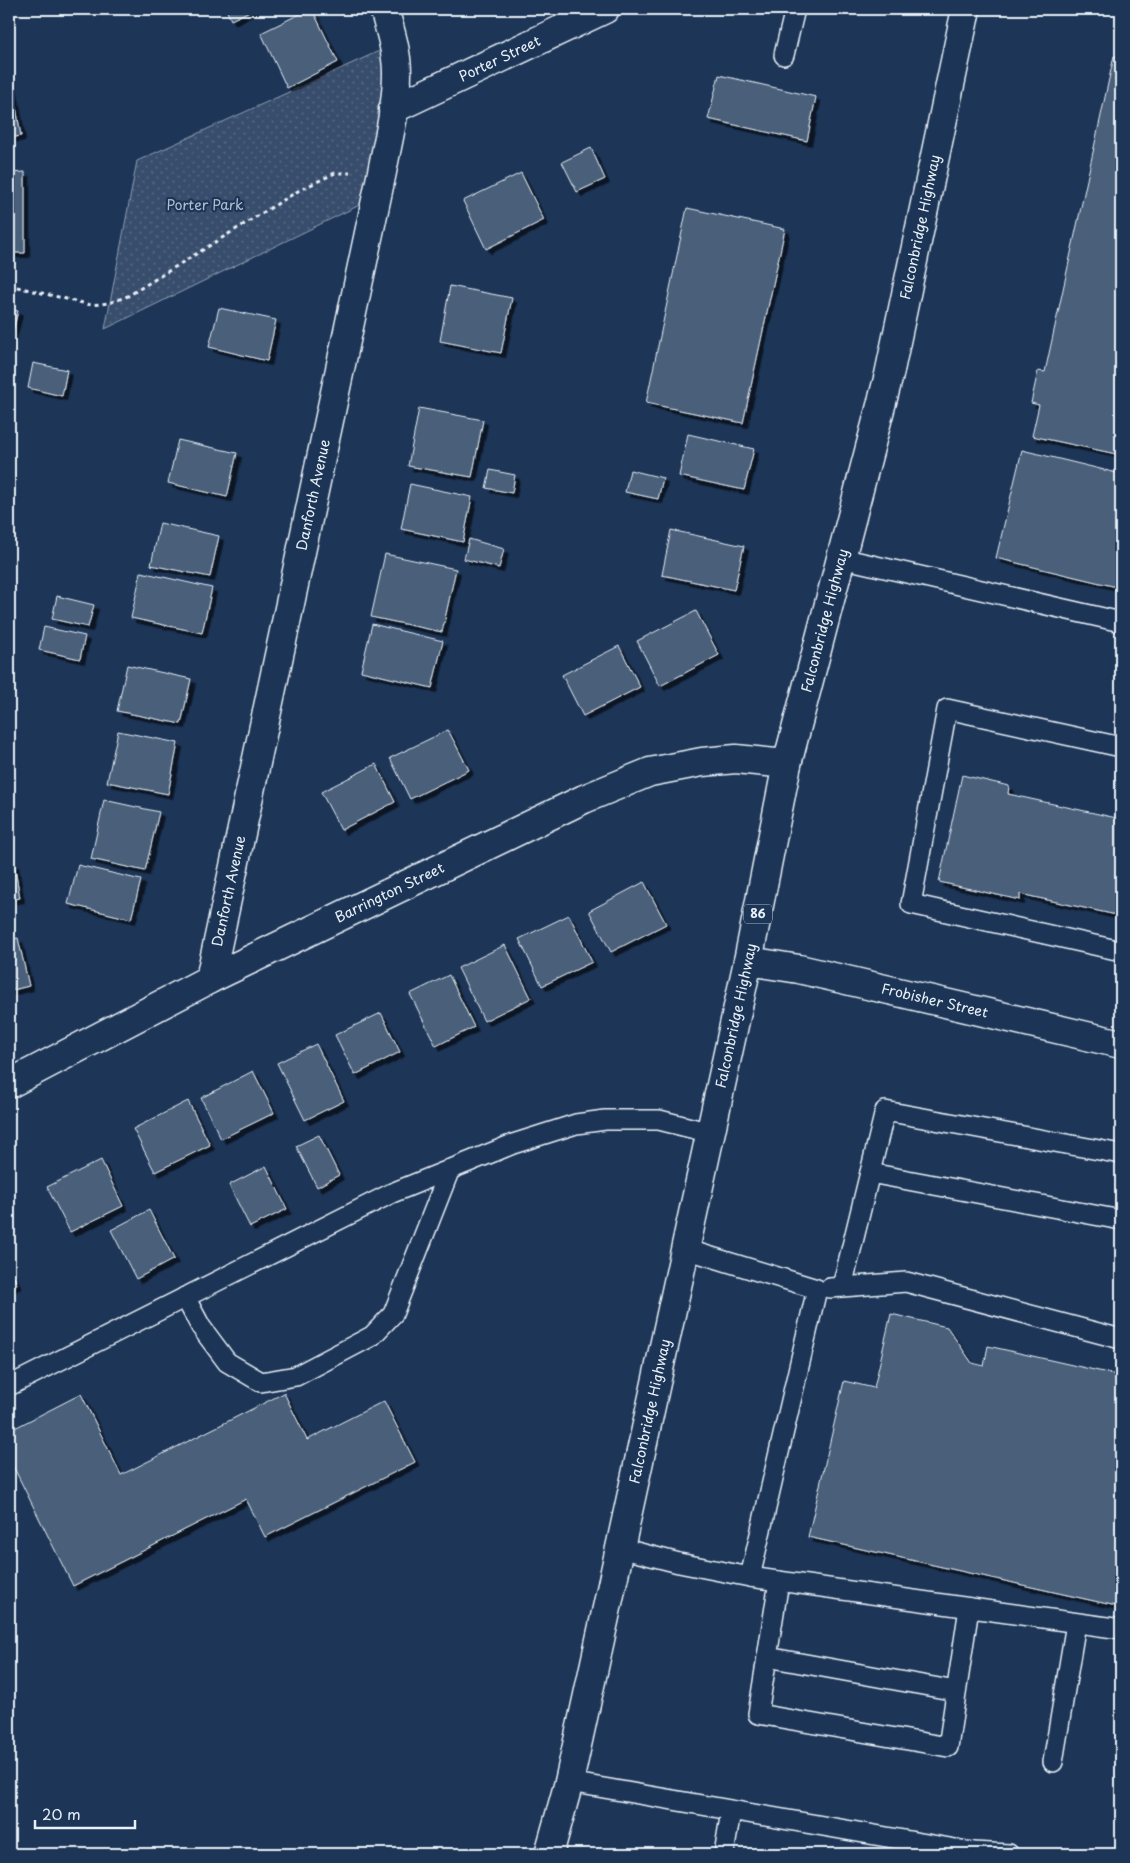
<svg xmlns="http://www.w3.org/2000/svg" width="1130" height="1863" font-family="'Playpen Sans',sans-serif">
	<style>
		.park { fill: url(#park-dots); stroke: #909fb2 }
		.building { fill: #495e7a; stroke: #e8f1f8; filter: url(#shadow) }
		.lines { fill: none; stroke-linecap: round; stroke-linejoin: round }
		.service-casing { stroke: #e8f1f8; stroke-width: 22 }
		.minor-casing { stroke: #e8f1f8; stroke-width: 31 }
		.primary-casing { stroke: #e8f1f8; stroke-width: 31 }
		.path { stroke: #e8f1f8; stroke-width: 3; stroke-dasharray: 4 4; stroke-linecap: butt }
		.service { stroke: #1d3557; stroke-width: 19 }
		.minor { stroke: #1d3557; stroke-width: 28 }
		.primary { stroke: #1d3557; stroke-width: 28 }
		.labels { text-anchor: middle; stroke-width: 4.5; stroke-linejoin: round; paint-order: stroke }
		.shield { fill: #1d3557; stroke: #abb9c8; stroke-width: 1 }
		.shield-label { font-size: 12px; font-weight: bold; fill: #e8f1f8 }
		.street-label { font-size: 14px; fill: #e8f1f8; stroke: #1d3557 }
		.park-label { font-size: 14px; fill: #b3c0ce; stroke: #1d3557 }
	</style>
	<defs>
		<pattern id="park-dots" width="8" height="8" patternUnits="userSpaceOnUse" patternTransform="scale(1.25)"><rect width="8" height="8" fill="#374d6c"/><path d="M2 2h.1M6 6h.1" fill="none" stroke="#546782" stroke-width="1.8" stroke-linecap="round"/></pattern>
		<filter id="shadow"><feDropShadow dx="4.5" dy="4.5" stdDeviation="0" flood-color="#0009"/></filter>
	</defs>
	<rect width="100%" height="100%" fill="#1d3557"/>
	<filter id="ink" filterUnits="userSpaceOnUse"><feTurbulence type="fractalNoise" baseFrequency=".02" numOctaves="2"/><feDisplacementMap in="SourceGraphic" scale="10" xChannelSelector="R" yChannelSelector="G"/><feConvolveMatrix kernelMatrix="1 2 1 2 8 2 1 2 1" color-interpolation-filters="sRGB"/></filter>
	<g filter="url(#ink)">
		<path class="park" d="M388 47 372 199 105 329 137 161Z"/>
		<g class="building">
			<path d="M226 9H254L231 20Z"/>
			<path d="M310 9H312L338 62 287 88 261 33Z"/>
			<path d="M1114 56 1121 58V455L1032 436 1039 405 1031 403 1038 371 1045 372Z"/>
			<path d="M9 72H10L21 136 9 138Z"/>
			<path d="M719 75 816 97 807 141 708 119Z"/>
			<path d="M591 148 605 179 577 192 562 162Z"/>
			<path d="M25 172V253H9V173Z"/>
			<path d="M521 173 544 220 486 249 463 201Z"/>
			<path d="M687 208 785 229 743 423 646 403Z"/>
			<path d="M450 286 512 298 501 353 440 341Z"/>
			<path d="M219 308 276 320 267 361 209 347Z"/>
			<path d="M9 309 18 311 9 346Z"/>
			<path d="M33 363 67 370 62 396 28 388Z"/>
			<path d="M419 408 483 420 472 477 408 466Z"/>
			<path d="M688 434 754 449 744 490 679 476Z"/>
			<path d="M178 440 237 453 227 497 168 483Z"/>
			<path d="M1022 450 1121 474V588L996 558Z"/>
			<path d="M490 470 515 475 512 493 486 488Z"/>
			<path d="M630 470 663 478 658 499 625 492Z"/>
			<path d="M410 484 472 497 463 542 401 529Z"/>
			<path d="M160 523 219 536 210 577 151 565Z"/>
			<path d="M671 530 744 546 734 590 662 575Z"/>
			<path d="M469 539 504 549 499 568 464 559Z"/>
			<path d="M385 554 456 569 442 632 371 617Z"/>
			<path d="M141 572 212 588 202 633 131 618Z"/>
			<path d="M57 596 94 605 88 627 52 619Z"/>
			<path d="M696 611 719 655 660 686 637 641Z"/>
			<path d="M372 624 443 641 432 688 361 671Z"/>
			<path d="M44 627 85 636 80 659 39 650Z"/>
			<path d="M619 646 640 687 583 716 562 675Z"/>
			<path d="M127 665 191 679 181 724 117 711Z"/>
			<path d="M448 730 469 770 410 799 390 758Z"/>
			<path d="M118 731 178 743 168 794 107 782Z"/>
			<path d="M376 764 395 802 341 830 321 792Z"/>
			<path d="M962 775 1009 786 1008 794 1121 819V916L1020 894V900L939 882Z"/>
			<path d="M104 800 159 812 145 871 91 859Z"/>
			<path d="M14 863 20 898 9 900V864Z"/>
			<path d="M78 865 141 880 131 919 68 904Z"/>
			<path d="M644 882 666 924 611 952 589 911Z"/>
			<path d="M569 915 592 962 542 986 519 939Z"/>
			<path d="M18 938 29 986 9 991V940Z"/>
			<path d="M505 945 531 998 484 1021 458 968Z"/>
			<path d="M449 975 474 1027 436 1046 410 994Z"/>
			<path d="M381 1013 400 1052 355 1075 335 1035Z"/>
			<path d="M316 1044 344 1101 305 1120 277 1063Z"/>
			<path d="M253 1071 274 1113 221 1139 201 1098Z"/>
			<path d="M188 1101 210 1145 155 1172 133 1129Z"/>
			<path d="M319 1135 339 1175 317 1187 296 1146Z"/>
			<path d="M101 1160 123 1206 70 1232 47 1187Z"/>
			<path d="M266 1166 287 1209 250 1227 229 1185Z"/>
			<path d="M149 1210 174 1259 136 1279 111 1230Z"/>
			<path d="M9 1266 17 1284 9 1288Z"/>
			<path d="M891 1314 947 1327 972 1363 984 1366 988 1346 1121 1376V1607L808 1537 844 1381 874 1388Z"/>
			<path d="M284 1393 307 1440 384 1401 415 1462 265 1537 246 1499 73 1586 9 1458V1431L81 1394 121 1475Z"/>
		</g>
		<g class="lines">
			<defs>
				<g id="service">
					<path d="M784 55 795 9"/>
					<path d="M841 558 1121 622"/>
					<path d="M1121 747 947 709 911 904 1121 951"/>
					<path d="M870 1173 1121 1220"/>
					<path d="M842 1287 885 1111 1121 1154"/>
					<path d="M830 1288 906 1282 1121 1339"/>
					<path d="M185 1297 201 1327 227 1362 261 1382 296 1376 372 1336 393 1314 450 1169"/>
					<path d="M9 1386 392 1193 513 1144 576 1124 605 1120H659L711 1133"/>
					<path d="M620 1548 679 1563 750 1577 817 1289 685 1249"/>
					<path d="M750 1577 1121 1629"/>
					<path d="M779 1581 758 1714 948 1747 969 1608"/>
					<path d="M767 1657 956 1691"/>
					<path d="M1053 1762 1076 1623"/>
					<path d="M569 1782 973 1852 974 1854"/>
					<path d="M973 1852 1009 1854"/>
					<path d="M724 1854 731 1811"/>
				</g>
				<g id="minor">
					<path id="s1" d="M393 109 605 9"/>
					<path id="s2" d="M748 961 799 969 1121 1044"/>
					<path id="s3" d="M210 979 382 172C388 140 397 106 397 73 397 52 390 29 384 9"/>
					<path id="s4" d="M9 1084 210 979 584 799 650 772 702 762 736 759 787 764"/>
				</g>
				<g id="primary">
					<path id="s5" d="M549 1854 569 1782 748 961 787 764 889 375 966 9"/>
				</g>
			</defs>
			<use href="#service" class="service-casing"/>
			<use href="#minor" class="minor-casing"/>
			<use href="#primary" class="primary-casing"/>
			<path class="path" d="M9 285 91 305 109 303 128 296 298 191 335 173H350"/>
			<use href="#service" class="service"/>
			<use href="#minor" class="minor"/>
			<use href="#primary" class="primary"/>
		</g>
	</g>
	<g class="labels">
		<rect class="shield" x="744" y="904.5" width="28" height="19" rx="4"/>
		<g class="shield-label">
			<text x="758" y="918">86</text>
		</g>
		<g class="street-label">
			<text dy="5" stroke="none"><textPath href="#s1" startOffset="118">Porter Street</textPath></text>
			<text dy="5" stroke="none"><textPath href="#s5" startOffset="1669">Falconbridge Highway</textPath></text>
			<text dy="5" stroke="none"><textPath href="#s3" startOffset="495">Danforth Avenue</textPath></text>
			<text dy="5" stroke="none"><textPath href="#s5" startOffset="1264">Falconbridge Highway</textPath></text>
			<text dy="5" stroke="none"><textPath href="#s3" startOffset="90">Danforth Avenue</textPath></text>
			<text dy="5" stroke="none"><textPath href="#s4" startOffset="426">Barrington Street</textPath></text>
			<text dy="5" stroke="none"><textPath href="#s2" startOffset="191">Frobisher Street</textPath></text>
			<text dy="5" stroke="none"><textPath href="#s5" startOffset="859">Falconbridge Highway</textPath></text>
			<text dy="5" stroke="none"><textPath href="#s5" startOffset="454">Falconbridge Highway</textPath></text>
		</g>
		<g class="park-label">
			<text x="205" y="210">Porter Park</text>
		</g>
	</g>
	<rect width="1130" height="1863" fill="none" stroke="#1d3557" stroke-width="30"/>
	<rect x="15" y="15" width="1100" height="1833" fill="none" stroke="#e8f1f8" stroke-width="2" filter="url(#ink)"/>
	<path d="M35 1820v8h100v-8" fill="none" stroke="#e8f1f8" stroke-width="2.5"/>
	<text x="42" y="1820" font-size="15" fill="#e8f1f8" stroke="#1d3557" stroke-width="4" paint-order="stroke">20 m</text>
</svg>
